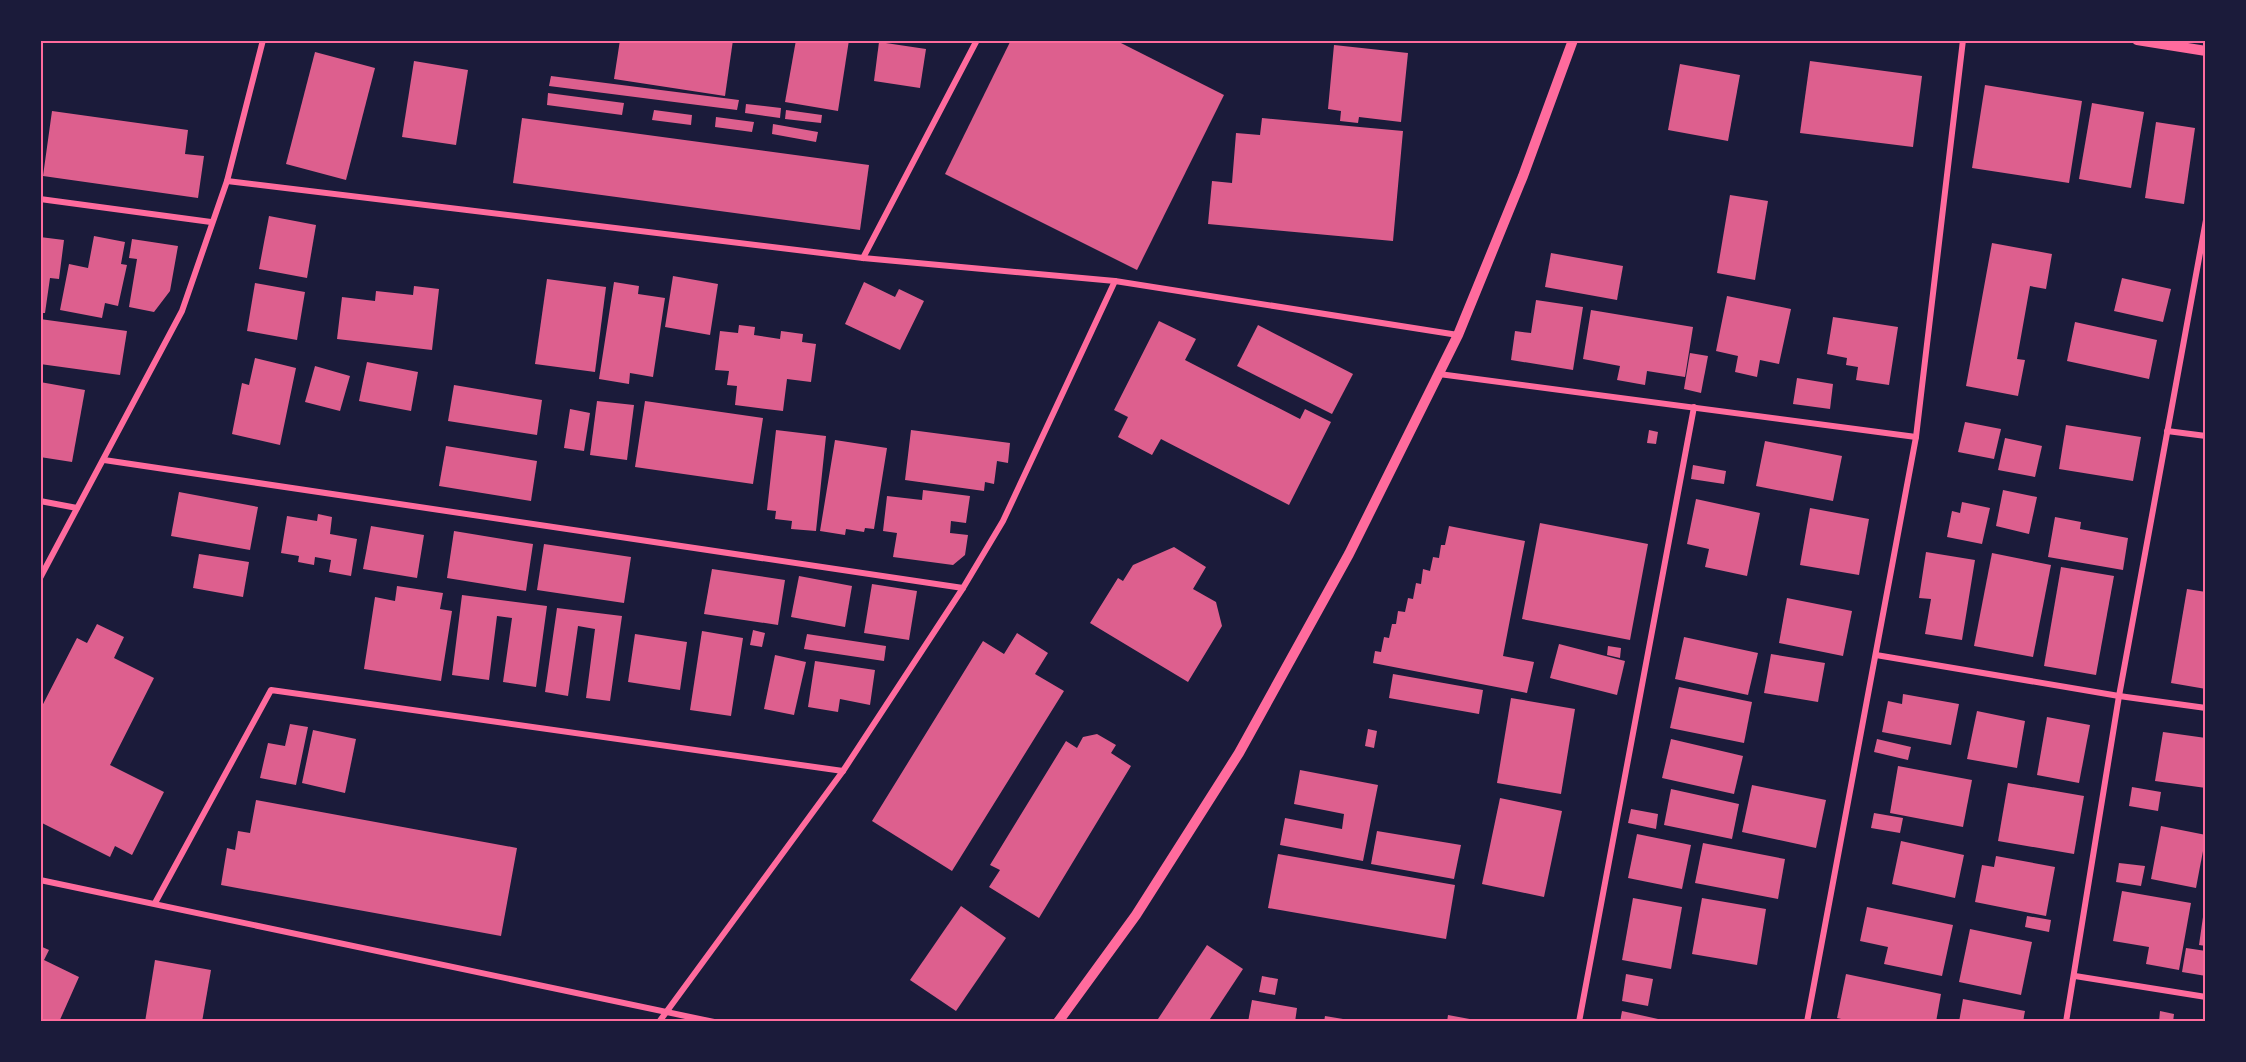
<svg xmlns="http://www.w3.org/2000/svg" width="2246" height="1062" font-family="'Titillium Web',sans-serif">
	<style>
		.building { fill: #dd5f8e }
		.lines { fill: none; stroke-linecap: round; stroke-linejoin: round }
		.minor { stroke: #ff6b9d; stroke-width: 6 }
		.tertiary { stroke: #ff6b9d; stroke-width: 10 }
		.neatline { fill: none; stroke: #ff6b9d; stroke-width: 2 }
	</style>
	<rect width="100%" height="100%" fill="#1b1b3a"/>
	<g class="building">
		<path d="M620 40H733L725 96 614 79Z"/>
		<path d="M796 40H849L838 111 785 102Z"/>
		<path d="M1011 40H1115L1224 95 1137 270 945 174Z"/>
		<path d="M879 42 926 49 920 88 874 81Z"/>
		<path d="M1334 45 1408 53 1401 122 1359 117 1358 123 1340 121 1341 111 1328 109Z"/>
		<path d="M315 52 375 68 346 180 286 164Z"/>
		<path d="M414 61 468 70 456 145 402 137Z"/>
		<path d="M1810 61 1922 76 1913 147 1800 133Z"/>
		<path d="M1680 64 1740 75 1728 141 1668 130Z"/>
		<path d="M551 76 739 100 737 110 549 86Z"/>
		<path d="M1985 85 2082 101 2069 183 1972 168Z"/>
		<path d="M548 93 624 103 622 115 547 105Z"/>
		<path d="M2092 103 2144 112 2131 188 2079 179Z"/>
		<path d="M746 104 781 108 780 118 745 113Z"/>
		<path d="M654 110 692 115 691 125 652 120Z"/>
		<path d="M786 110 822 115 821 123 785 119Z"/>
		<path d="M52 111 188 130 185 154 204 156 198 198 43 176Z"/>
		<path d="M716 117 754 122 752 132 715 127Z"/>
		<path d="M522 118 869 165 860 230 513 183Z"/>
		<path d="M1262 118 1403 131 1393 241 1208 224 1212 181 1232 183 1236 133 1260 135Z"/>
		<path d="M2156 122 2195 128 2184 204 2145 198Z"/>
		<path d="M773 124 818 132 816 142 772 134Z"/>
		<path d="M1730 195 1768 201 1755 280 1717 273Z"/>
		<path d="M269 216 316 225 307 278 259 269Z"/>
		<path d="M94 236 125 242 121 264 127 265 118 306 105 303 102 318 60 310 69 264 88 268Z"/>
		<path d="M40 237 64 240 59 279 50 278 45 313H40Z"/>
		<path d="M132 239 178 246 170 291 154 312 129 307 137 259 129 258Z"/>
		<path d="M1992 243 2052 254 2046 289 2030 286 2017 359 2025 360 2018 396 1966 386Z"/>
		<path d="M1551 253 1623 266 1617 300 1545 287Z"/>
		<path d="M673 276 718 284 710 335 665 327Z"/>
		<path d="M2122 278 2171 289 2163 322 2114 311Z"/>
		<path d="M547 279 606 287 595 372 535 364Z"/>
		<path d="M614 282 639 286 638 294 665 298 653 377 630 373 629 384 599 379Z"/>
		<path d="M864 282 895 297 899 289 924 301 900 350 845 324Z"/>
		<path d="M255 283 305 292 297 340 247 331Z"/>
		<path d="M414 286 439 289 432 350 337 339 342 297 375 301 376 291 413 295Z"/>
		<path d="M1727 296 1791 309 1779 364 1760 360 1757 377 1735 372 1738 356 1716 351Z"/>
		<path d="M1536 300 1583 307 1573 370 1511 360 1515 331 1531 333Z"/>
		<path d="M1591 310 1693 327 1685 377 1647 371 1645 385 1617 380 1620 366 1583 359Z"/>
		<path d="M1833 317 1898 327 1889 385 1856 380 1858 367 1846 365 1847 358 1827 354Z"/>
		<path d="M40 319 127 331 120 375 40 364Z"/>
		<path d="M1159 321 1196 339 1185 360 1300 419 1305 409 1331 422 1289 505 1161 439 1152 455 1118 437 1128 417 1114 410Z"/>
		<path d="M2075 322 2157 340 2149 379 2067 361Z"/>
		<path d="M739 325 755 327 754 335 780 339 781 331 803 334 802 342 816 344 811 382 787 379 783 411 735 405 737 386 727 385 729 371 715 370 720 331 738 333Z"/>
		<path d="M1258 325 1353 374 1332 414 1237 366Z"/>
		<path d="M1690 353 1708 356 1701 393 1684 389Z"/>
		<path d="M255 358 296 368 280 445 232 434 242 383 249 385Z"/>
		<path d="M367 362 418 372 411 411 359 401Z"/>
		<path d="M315 366 350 376 340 411 305 402Z"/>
		<path d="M1797 378 1833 384 1830 409 1793 404Z"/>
		<path d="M40 382 85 390 72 462 40 457Z"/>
		<path d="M454 385 542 400 537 435 448 421Z"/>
		<path d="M597 401 634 405 627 460 590 455Z"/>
		<path d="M645 401 763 418 753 484 635 467Z"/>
		<path d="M570 409 590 413 584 451 564 448Z"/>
		<path d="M1965 422 2001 429 1994 459 1958 452Z"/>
		<path d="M2066 425 2141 437 2133 481 2059 469Z"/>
		<path d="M776 430 826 436 816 531 791 529 792 521 775 519 776 511 767 510Z"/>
		<path d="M911 430 1010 443 1008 463 997 461 994 484 985 482 984 491 905 480Z"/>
		<path d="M1649 430 1658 432 1656 444 1647 443Z"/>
		<path d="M2005 438 2042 446 2035 477 1998 470Z"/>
		<path d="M835 440 887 448 874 529 865 528 864 532 846 529 845 535 820 531Z"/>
		<path d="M1765 441 1842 456 1833 501 1756 486Z"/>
		<path d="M446 446 537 461 531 501 439 486Z"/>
		<path d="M1693 465 1726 471 1724 484 1691 479Z"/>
		<path d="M923 490 970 496 966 523 951 521 950 533 968 535 965 555 953 565 893 557 897 533 883 531 887 496 922 500Z"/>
		<path d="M2003 490 2037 497 2029 534 1996 526Z"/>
		<path d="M179 492 258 507 250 550 171 536Z"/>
		<path d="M1696 499 1760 513 1747 576 1705 567 1709 549 1687 544Z"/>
		<path d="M1962 502 1990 508 1982 544 1947 537 1952 511 1960 513Z"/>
		<path d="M1810 508 1869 519 1859 575 1800 565Z"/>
		<path d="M318 514 332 517 330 534 357 539 351 576 329 572 331 560 315 557 314 565 298 562 299 556 281 553 287 516 317 521Z"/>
		<path d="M2055 517 2081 522 2080 529 2128 538 2123 570 2048 557Z"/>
		<path d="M1540 523 1648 544 1630 640 1522 619Z"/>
		<path d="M371 526 424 535 417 578 363 569Z"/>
		<path d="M1449 526 1525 541 1503 656 1534 662 1527 693 1373 663 1375 651 1381 652 1384 637 1389 638 1392 624H1396L1398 611 1405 612 1408 598 1413 599 1416 583 1421 584 1423 569 1430 571 1433 557 1439 558 1441 545H1445Z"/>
		<path d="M454 531 533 544 526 591 447 578Z"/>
		<path d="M544 544 631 557 624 603 537 590Z"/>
		<path d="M1174 547 1206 567 1193 589 1216 602 1222 626 1188 682 1090 623 1118 578 1123 581 1133 565Z"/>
		<path d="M1926 552 1975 560 1962 640 1925 634 1931 599 1919 598Z"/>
		<path d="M1992 553 2051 565 2033 657 1974 646Z"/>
		<path d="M199 554 249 562 243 597 193 588Z"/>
		<path d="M2061 567 2114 576 2096 675 2044 666Z"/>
		<path d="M712 569 785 580 778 625 704 614Z"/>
		<path d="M799 576 852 586 845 627 791 617Z"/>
		<path d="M872 584 917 591 909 640 864 633Z"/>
		<path d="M397 586 443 593 440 609 452 611 441 681 364 669 375 597 395 601Z"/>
		<path d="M2187 589 2206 592V689L2171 683Z"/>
		<path d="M462 595 547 606 536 687 503 682 512 618 497 616 489 680 452 675Z"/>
		<path d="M1787 598 1852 611 1843 656 1779 643Z"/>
		<path d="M557 608 622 616 610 701 586 698 595 629 578 626 568 696 545 692Z"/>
		<path d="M97 624 124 637 114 658 154 678 110 765 164 792 132 855 115 846 110 857 40 822V710L77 638 87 643Z"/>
		<path d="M753 630 765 633 762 647 750 645Z"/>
		<path d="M702 631 743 638 731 716 690 710Z"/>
		<path d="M1017 633 1048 653 1035 674 1064 691 952 871 872 821 983 641 1004 654Z"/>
		<path d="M635 634 687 642 680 690 628 682Z"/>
		<path d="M807 634 886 646 884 661 804 649Z"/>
		<path d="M1684 637 1758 653 1748 695 1675 679Z"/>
		<path d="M1559 644 1625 661 1617 695 1550 678Z"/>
		<path d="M1608 646 1621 648 1620 658 1607 655Z"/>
		<path d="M1771 654 1825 663 1818 702 1764 693Z"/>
		<path d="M775 655 806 662 794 715 764 709Z"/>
		<path d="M815 661 875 670 870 705 840 699 838 712 808 707Z"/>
		<path d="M1393 674 1483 690 1479 714 1389 698Z"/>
		<path d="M1679 687 1752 702 1744 743 1670 728Z"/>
		<path d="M1903 694 1959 704 1951 745 1882 732 1888 701 1902 704Z"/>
		<path d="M1511 698 1575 709 1561 794 1497 783Z"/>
		<path d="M1977 711 2025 721 2017 768 1967 759Z"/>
		<path d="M2047 717 2090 725 2079 783 2037 775Z"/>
		<path d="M290 724 308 727 296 785 260 778 268 743 285 746Z"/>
		<path d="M1368 729 1377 731 1374 748 1365 746Z"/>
		<path d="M313 730 356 739 345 793 302 783Z"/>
		<path d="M2163 732 2206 738V788L2155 781Z"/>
		<path d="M1097 734 1116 745 1111 753 1131 766 1039 918 989 887 1000 870 990 865 1066 741 1077 748 1083 737Z"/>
		<path d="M1671 739 1743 756 1734 794 1662 778Z"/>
		<path d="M1877 739 1911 747 1908 760 1874 752Z"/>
		<path d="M1898 766 1972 780 1963 827 1890 813Z"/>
		<path d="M1300 770 1378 785 1363 861 1280 845 1285 818 1342 829 1344 814 1294 804Z"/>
		<path d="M2008 783 2084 796 2074 854 1998 841Z"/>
		<path d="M1752 785 1826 800 1816 848 1742 832Z"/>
		<path d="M2132 787 2161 792 2158 811 2129 806Z"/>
		<path d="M1671 789 1739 804 1732 839 1664 825Z"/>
		<path d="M1500 798 1562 811 1544 897 1482 884Z"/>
		<path d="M256 800 517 848 501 936 221 885 227 848 235 850 238 831 250 833Z"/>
		<path d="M1631 809 1658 814 1656 829 1628 823Z"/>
		<path d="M1874 813 1903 818 1900 833 1871 828Z"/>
		<path d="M2161 826 2206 835 2196 888 2151 879Z"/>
		<path d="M1377 831 1461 845 1454 879 1371 864Z"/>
		<path d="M1637 834 1691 845 1682 889 1628 878Z"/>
		<path d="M1901 841 1964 855 1955 898 1892 884Z"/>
		<path d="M1703 843 1785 859 1778 899 1695 883Z"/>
		<path d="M1278 854 1455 885 1446 939 1268 908Z"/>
		<path d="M1996 856 2055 867 2046 916 1975 902 1982 865 1994 867Z"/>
		<path d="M2119 863 2145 866 2141 886 2116 882Z"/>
		<path d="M2122 891 2191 903 2179 970 2146 964 2149 947 2113 941Z"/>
		<path d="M1633 898 1682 907 1671 969 1622 960Z"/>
		<path d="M1702 898 1766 909 1757 965 1692 954Z"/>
		<path d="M961 906 1006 938 956 1011 910 980Z"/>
		<path d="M1867 907 1953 925 1942 976 1884 964 1888 947 1860 941Z"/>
		<path d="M2204 910H2206V946L2199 945Z"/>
		<path d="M2027 916 2051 920 2049 932 2025 927Z"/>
		<path d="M1970 929 2032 942 2021 995 1959 982Z"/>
		<path d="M1207 945 1243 969 1208 1022H1156Z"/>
		<path d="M40 946 49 950 44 960 79 977 59 1022H40Z"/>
		<path d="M2186 948 2206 951V976L2182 972Z"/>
		<path d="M155 960 211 970 202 1022H145Z"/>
		<path d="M1626 974 1653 979 1648 1006 1622 1001Z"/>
		<path d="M1846 974 1941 994 1936 1022H1854L1837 1018Z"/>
		<path d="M1262 976 1278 979 1275 995 1259 992Z"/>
		<path d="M1963 999 2025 1011 2023 1022H1959Z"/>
		<path d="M1252 1000 1297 1008 1295 1022H1248Z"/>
		<path d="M1622 1011 1667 1021V1022H1620Z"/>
		<path d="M2160 1011 2174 1014 2173 1022H2159Z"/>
		<path d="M1448 1015 1475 1020V1022H1447Z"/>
		<path d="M1325 1016 1349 1020V1022H1324Z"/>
	</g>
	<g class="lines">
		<g class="minor">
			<path d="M227 181 863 258 1115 281 1458 335"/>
			<path d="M40 199 211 222"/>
			<path d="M863 258 977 40"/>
			<path d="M1439 374 1916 437"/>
			<path d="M2167 431 2206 436"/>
			<path d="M104 460 963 588"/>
			<path d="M40 501 77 508"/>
			<path d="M40 578 182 311 227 181 263 40"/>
			<path d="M1876 655 2119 696 2206 708"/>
			<path d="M40 880 714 1022"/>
			<path d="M155 903 271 690 843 771"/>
			<path d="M2075 976 2206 997"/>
			<path d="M659 1022 843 771 963 588 1003 521 1115 281"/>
			<path d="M1579 1022 1694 407"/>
			<path d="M1807 1022 1916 437 1963 40"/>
			<path d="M2066 1022 2119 696 2206 220"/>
		</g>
		<g class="tertiary">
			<path d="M2137 40 2206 51"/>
			<path d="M1058 1022 1136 915 1239 753 1349 554 1458 335 1523 176 1573 40"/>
		</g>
	</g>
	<rect width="2246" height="1062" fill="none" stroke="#1b1b3a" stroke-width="84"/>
	<rect x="42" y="42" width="2162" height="978" class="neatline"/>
</svg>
